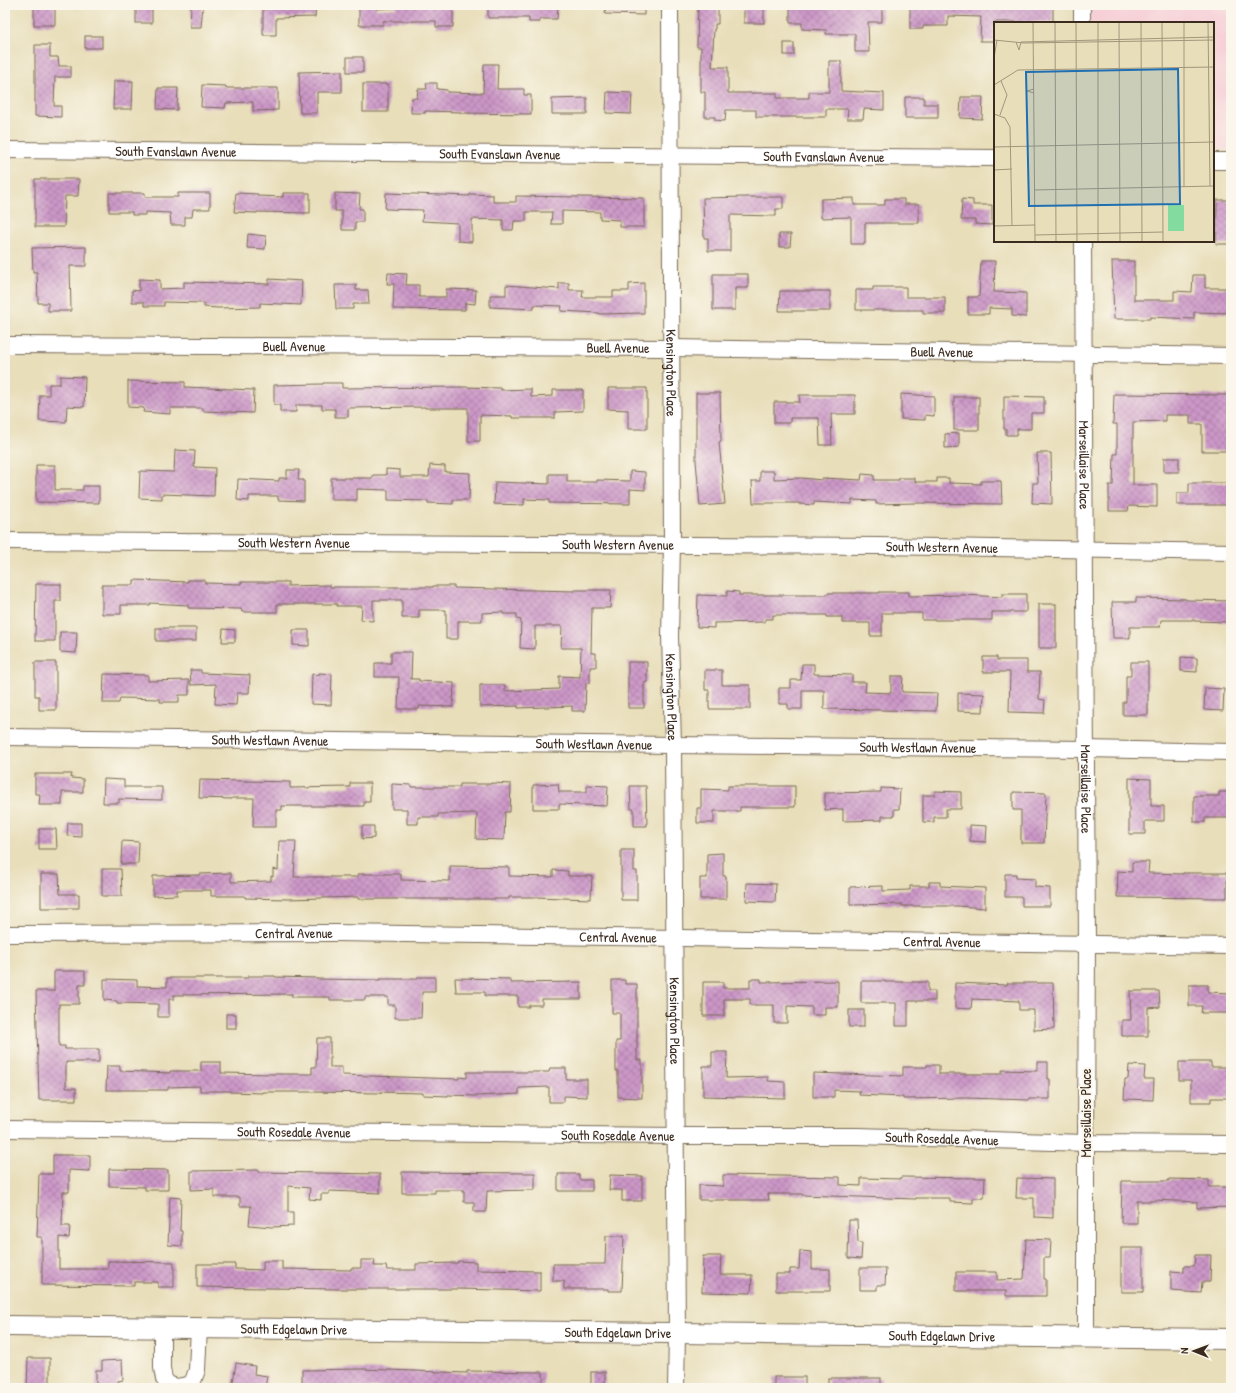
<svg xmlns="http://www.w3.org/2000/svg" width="1236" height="1393" font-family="'Patrick Hand',sans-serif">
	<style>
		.built { fill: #f6cfd7 }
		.building { fill: url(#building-cross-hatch) }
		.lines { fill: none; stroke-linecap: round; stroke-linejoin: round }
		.minor-casing { stroke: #786955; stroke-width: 18 }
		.tertiary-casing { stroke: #786955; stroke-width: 22 }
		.minor { stroke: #fff; stroke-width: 16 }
		.tertiary { stroke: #fff; stroke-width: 20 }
		.labels { text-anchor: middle; stroke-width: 4; stroke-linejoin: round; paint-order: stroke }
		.street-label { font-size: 14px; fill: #3b2a1e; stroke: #fbf7ec }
		.inset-road { fill: none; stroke: #a3967c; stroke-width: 1 }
		.view { fill: #1f6fb2; fill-opacity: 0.15; stroke: #1f6fb2; stroke-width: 2 }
		.inset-edge { fill: none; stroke: #3b2a1e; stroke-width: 2 }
	</style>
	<defs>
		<pattern id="building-cross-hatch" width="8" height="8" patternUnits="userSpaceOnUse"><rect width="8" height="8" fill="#cc97c8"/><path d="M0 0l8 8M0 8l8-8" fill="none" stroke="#a77ba2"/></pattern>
	</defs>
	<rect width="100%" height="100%" fill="#fbf7ec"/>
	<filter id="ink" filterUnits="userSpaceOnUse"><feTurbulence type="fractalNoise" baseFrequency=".025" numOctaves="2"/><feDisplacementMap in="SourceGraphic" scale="8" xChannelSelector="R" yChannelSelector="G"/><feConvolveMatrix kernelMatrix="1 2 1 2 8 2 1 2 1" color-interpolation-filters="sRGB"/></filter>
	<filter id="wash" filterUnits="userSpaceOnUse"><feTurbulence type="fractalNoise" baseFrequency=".012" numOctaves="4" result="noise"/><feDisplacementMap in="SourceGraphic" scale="16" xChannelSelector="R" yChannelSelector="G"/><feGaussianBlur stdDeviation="0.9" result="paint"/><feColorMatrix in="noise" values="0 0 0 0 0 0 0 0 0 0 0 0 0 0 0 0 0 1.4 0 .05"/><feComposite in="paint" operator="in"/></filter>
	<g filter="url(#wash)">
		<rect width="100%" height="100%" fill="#e8deba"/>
		<path class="built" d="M1089 5H1231V150L1213 149V23H1089Z"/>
		<g id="blocks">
			<g class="building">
				<rect x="34" y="5" width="21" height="20"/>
				<path d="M191 5H203L201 27H190Z"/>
				<path d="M263 5H316L315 17 276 18V35H263Z"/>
				<path d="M359 5H376V9L396 8V5H453V27H436V21H383V25H359Z"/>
				<path d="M488 5H522V6L542 7V5H558L557 19H540V22H529V18H488Z"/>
				<path d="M606 5H644V15L605 14Z"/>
				<path d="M698 5H718V24H715V29H714L712 67H728V93H777V98H809V92H829V61H841V91L884 93V110L864 109 863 119H847L848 109H826V117H756V110H726L725 121 715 120V117H705V92H701V47H697Z"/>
				<rect x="744" y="5" width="20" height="18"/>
				<path d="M790 5H882V22H868L869 52H855V34H826V30L802 29V23H790Z"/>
				<path d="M910 5H984V7L1009 8 1010 5H1053V22H994V41H980L981 17 948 16V26H923V29H910Z"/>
				<rect x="136" y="6" width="16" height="17"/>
				<rect x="85" y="36" width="17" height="12"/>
				<rect x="784" y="43" width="10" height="12"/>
				<path d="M35 45H50V57H58L59 66H71V77H55L54 106H61V117L35 116Z"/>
				<rect x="347" y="57" width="16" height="15"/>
				<path d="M484 64H498L497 89H524V95H531V114L461 113V112L425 111V113H411L412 98H417L418 89H427L426 83H437V89L447 90V92L483 93Z"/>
				<path d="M342 71V92H317V113H300L299 72Z"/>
				<path d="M114 81H133L132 109H113Z"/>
				<rect x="363" y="84" width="25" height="28"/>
				<path d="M202 85 226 86V88H278V110L253 111V102L226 103 225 108 201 107Z"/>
				<path d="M158 88H178L177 110 157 109Z"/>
				<path d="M607 92 632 93 631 114 606 113Z"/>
				<path d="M905 97H924V104H938V118H905Z"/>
				<path d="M961 97H983L982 119 960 118Z"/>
				<path d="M587 98V114H552V99Z"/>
				<path d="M35 179H79L78 196H65L64 227H35Z"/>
				<path d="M109 193H145V197H178V193H210V209H193L192 217H185V225H171L170 213 145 212V215H132V212H109Z"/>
				<path d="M236 193 258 194V196L283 197V193H310V213L257 212V213L234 212Z"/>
				<path d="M335 193 360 194 359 209H363V222H355V230H342V211H335Z"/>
				<path d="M386 193 470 196V194L493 195V202H516V196L644 198V227H620V220L600 219V212L562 211V224H551L552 212H526V221H514L513 230H503V220L472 219V242L458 241V223L422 221 423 210 385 209Z"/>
				<path d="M745 197H783V209H776V216L730 215V251H708V238H704L703 198Z"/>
				<path d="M854 198V205H885V199H904V204H919V223H865V244H851V217L821 218V199Z"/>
				<path d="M962 199 973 200V205H992V225L975 224V220H961Z"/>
				<path d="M1217 200H1231V244H1216Z"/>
				<path d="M248 234 266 236 265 249 247 248Z"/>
				<path d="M779 234H791L790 247H779Z"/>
				<path d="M86 247V266H70L71 311H48V303H38L37 272H33L32 248Z"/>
				<path d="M981 261H995L994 292 1026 293V317L1012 316V309L989 308V314H968V297H979Z"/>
				<path d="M1112 261H1134V300H1174V291L1192 292 1193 275H1205V288H1229V291L1231 292V313L1194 312V319L1150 317V319H1114Z"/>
				<path d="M388 273 407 274 406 285H419V297H446V289L476 290 475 304 465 303V310L393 309 394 284H387Z"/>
				<path d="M713 274H748V288H735V310H713Z"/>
				<path d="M139 279 160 280V289L184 288V282L269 284V279L302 281 301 305 260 303V307L218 308 204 307V303L164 302V306H144V302H132V290L139 291Z"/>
				<path d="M559 283H569V290H583L582 297H613V291H629V284L644 283V313L599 314V313L561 311 562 306 534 305V309L490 307V295H506V285L559 289Z"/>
				<path d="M335 285H356V290H368L369 304H353V309H336Z"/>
				<path d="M873 287H906V297H945V313H923V310H856V290H873Z"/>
				<path d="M780 291H830V311H779Z"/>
				<path d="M60 376 85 377 84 407 67 406 66 422 39 421 40 395H49V384H60Z"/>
				<path d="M128 381 185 382V387L254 390 253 413 203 411V408H170V414L143 412 144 408 128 407Z"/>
				<path d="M323 383H342V388L463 387 501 388V390L531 389V397L553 396V390H583V411L555 412V418H512V416L480 415V441H468V408H425V407L348 408V417H335V409H322V405H296V412H280V405H274V385L323 384Z"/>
				<path d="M608 388H647V429H628V410L608 409Z"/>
				<path d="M696 393H720L721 441 719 442 725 504 700 506 696 461Z"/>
				<path d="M901 394 934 396V416L925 415V420L901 419Z"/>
				<path d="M1114 394 1231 395V451H1202V424H1190V415H1165V421L1133 422V485H1157V507L1129 506 1128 511H1109V485H1113L1114 454H1117V424H1113Z"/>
				<path d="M799 395H855V414H831L832 445H820L819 418H790V423H774V402H800Z"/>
				<path d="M1004 396 1044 397V413H1031V429H1017V435H1006V429H1004Z"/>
				<rect x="954" y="397" width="25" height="33"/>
				<path d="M959 433V447L945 448V434Z"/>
				<path d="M175 450 195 451 194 467 215 468 214 496 162 494V499L139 498 140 471 174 472Z"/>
				<path d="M1037 453H1051L1052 504 1032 503 1033 483H1038Z"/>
				<rect x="1164" y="458" width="15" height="14"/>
				<path d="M36 465H55V490H83V486H99V503L36 502Z"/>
				<path d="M430 465 445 466V472L470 473 469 500H453V504L428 503V501L388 500V490L357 489V500H331V478H373V475H386V469L400 470V477H429Z"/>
				<path d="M287 470H299L298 480H304V501L278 500V496H249V501L237 500 238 479 279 481V478H287Z"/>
				<path d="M630 471 645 472V490L630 489V504L549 503V500L524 499V505L494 504 495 482 549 484V474H567V482H597V480L630 481Z"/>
				<path d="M760 471H774V479L801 478 822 480V478L861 480 862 474 874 475V480H899V478H915V482H937V478H949V483L981 484V481H1001L1002 504 916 503 876 504V501L852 500V504L814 502V505L799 504V503H753L752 481H760Z"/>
				<path d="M1189 483H1229V505H1177V493H1189Z"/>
				<path d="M134 580 188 582V580H205V583L241 584V582H288V586L330 585V587H433V586H454V588L574 591V590H611L610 608H592L591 653H596V667H590V683H586L585 711H572V706L518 708V706L480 707V685H505V691L559 689V676L580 677 581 648H561L562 626H535V649L520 648 521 620 517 619V614H503V612L482 613V621H458V639H446V610H419V618H402V600H373V621L361 620 362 606H337V604H277V612H242L241 609 188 608V605L150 603V605H121V614H102V585H134Z"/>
				<path d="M36 584H61V601H55V641H35Z"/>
				<path d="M727 591 739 592V595H827V593H879V592H909V596L963 595 1002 597V594H1026V612H992V620H922V613H882V636H870V623H842V617H827V615H773V619H765V622L714 623V628L697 627 698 595 727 596Z"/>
				<path d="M1136 598 1186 599V600L1231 601V622L1194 621V620H1161L1160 627H1130V638H1113L1112 602H1136Z"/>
				<rect x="1039" y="604" width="17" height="44"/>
				<rect x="156" y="628" width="40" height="13"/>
				<path d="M223 629 235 630V642H222Z"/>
				<path d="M293 630H309V646L293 645Z"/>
				<path d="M60 632H77L76 653 60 652Z"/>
				<path d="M391 652H412L411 679H419V681L454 683 453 707 419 706V709H398L399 677H375V663H391Z"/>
				<path d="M983 657H997V660H1027V672H1040L1039 699 1045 700 1044 713 1009 712 1010 672H983Z"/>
				<path d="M1181 657 1197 658V672L1181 671Z"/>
				<path d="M35 662H56V710H39V696H35Z"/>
				<path d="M628 662H647V682L644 683V708H628Z"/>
				<path d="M1131 662H1148V715H1123V702H1126V676H1131Z"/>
				<path d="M802 664H814V674L852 675V682H866L865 692 891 693V676H903L902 692 937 693 936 711 824 709V690H802V709H788V704H779V688H791V680H801Z"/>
				<path d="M190 670H201V673L250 675 249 693H237L236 705 215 704 216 684 191 685Z"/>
				<path d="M705 670H722V685H750V709H709V690H705Z"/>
				<path d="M319 673 332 674 331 705 311 704 312 674 319 675Z"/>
				<path d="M104 674 148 675V681L189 680V695H179V702H160V699L120 698 119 703H103Z"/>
				<path d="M1205 688 1224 689 1223 711 1204 710Z"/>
				<path d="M958 693 984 694 983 712 958 711Z"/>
				<path d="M35 774H72L71 778 83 779V792H62V805H39L40 794H35Z"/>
				<path d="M1129 778 1151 779V806H1164V821H1145V834H1129Z"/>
				<path d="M104 779 124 780V787H162V800L119 799V803H103Z"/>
				<path d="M200 780 290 782V788L350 787V783H370V802H364V806H282V810H276V827H253L254 798H232V799L199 798Z"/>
				<path d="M491 783 511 784 510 812H505L504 840 476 839 477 813 438 814V817H418V824H407V809H392V784L411 785V787H460V784H491Z"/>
				<path d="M558 784 559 792H587V785L608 786 607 806 559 804V809H533V785Z"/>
				<path d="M630 786H646L647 826H634V809H631Z"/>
				<path d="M728 786H795V807H740V811H714V823H697V808H701V789L728 790Z"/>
				<path d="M881 788 900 789 899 809H894V816H882V820L843 821V809L825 810V793L881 792Z"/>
				<path d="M935 791 961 792V809H946V817H934V822H923V795H935Z"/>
				<path d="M1013 792 1046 793 1044 843H1021V810H1013Z"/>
				<path d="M1219 792H1231V818H1205V822H1194V796H1219Z"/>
				<path d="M68 823H81V837L67 836Z"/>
				<path d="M970 825 987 826 986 842 970 841Z"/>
				<path d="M362 826H374V838L362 839Z"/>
				<path d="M39 829H56L57 849H39Z"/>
				<path d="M122 841 139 842 138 864H121Z"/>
				<path d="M279 841H296L294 877H358V874H401V880L450 881V866L509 867V876L553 877V870L568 871V876H592L591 899 536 897H509V899H358V897L287 899 245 898V896H211V890H177V895L153 896V876L200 875V874L231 873V882L271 881V876L273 877V869L278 870Z"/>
				<path d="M621 850H634V871H637V900H621Z"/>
				<path d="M723 853V876H726V899H700V878H707V854Z"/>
				<path d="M1132 862H1149L1148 873 1183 874V873H1227V898L1117 897 1118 871 1132 872Z"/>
				<path d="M102 869H121L122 896H102Z"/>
				<path d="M41 874H59L60 894H79V908H41Z"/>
				<path d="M1005 874H1016V878L1035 879V887L1050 888V906H1022V897H1005Z"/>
				<path d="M929 882H940V886L985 888V908L958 906H902V904L850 905V887L883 886V891L910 890V886H929Z"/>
				<path d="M747 883 776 884 775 902 746 901Z"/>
				<path d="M54 971H85V985H79V1004H59V1046H65V1049H99V1062H66V1088H76V1100H39L36 991H54Z"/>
				<path d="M248 976H275V977L316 978V979L380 980V979H417V977H435V992H422L421 1018H395V1005H388V997H365V1000H330V997H292V994L174 995V999H169V1017H158V1004L117 1003V1001L104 1000V979L137 980V986L167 987V978H248Z"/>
				<path d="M455 978 510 979V983L581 982V999H542V1005H529V1007H518V996H485V992H456Z"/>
				<path d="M750 979H761V982L838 981V1007H825V1015H812V1007L787 1006V1023H774V1005H750V999H724V1016H703V982H723V988H750Z"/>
				<path d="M612 980H625V984H637V1060H642V1098L618 1097V1071H616V1041H620V1013H612Z"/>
				<path d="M861 981H885V982H928V991H935V1001H908V1026H896V1003H861Z"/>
				<path d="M955 983 1007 985V983H1053L1054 1029 1034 1030V1010H1019V1001L972 999 971 1009 955 1008Z"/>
				<path d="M1189 985H1208V992L1231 993V1013H1201L1202 1006H1189Z"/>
				<path d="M1130 991H1159L1160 1007 1148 1008V1036H1122V1020H1131Z"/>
				<rect x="849" y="1010" width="15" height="17"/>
				<rect x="226" y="1014" width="10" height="14"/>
				<path d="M317 1038H330V1067H342V1075L459 1079V1077L467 1078V1072H549L550 1068H566V1079H587V1097L564 1096V1102H549V1087L519 1088V1094L477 1096 448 1095V1096L423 1095V1093L381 1092V1093L312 1092H262V1093L230 1092V1091H200V1086L168 1087V1090H106L107 1066H120V1071L170 1073V1071H201V1062H221V1073L272 1074H312V1067H316Z"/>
				<path d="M712 1052H727L726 1078 768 1077V1081L785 1082V1098L703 1096V1066H712Z"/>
				<path d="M1037 1062H1048V1079H1050V1099H1029V1100L966 1098 903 1099V1097L859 1095 860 1091 834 1090V1097H813V1073L903 1076V1067H927V1065H939V1074H1002V1070L1037 1071Z"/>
				<path d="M1179 1062H1211V1067H1231V1098H1211V1102H1191V1080H1179Z"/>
				<path d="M1129 1065 1145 1066 1144 1079H1154L1153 1100 1124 1099 1125 1079H1128Z"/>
				<path d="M53 1155H90V1171L69 1170V1192H63L62 1226H70L69 1238 59 1237V1269H108V1261L174 1262V1287H158V1282H134V1286L42 1285V1237H37L39 1174H53Z"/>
				<path d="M109 1169 168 1170V1190H145V1187L109 1186Z"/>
				<path d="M259 1170V1172L380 1174V1193L329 1191V1194H321V1200L309 1199 310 1188 288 1186V1212H293V1226L272 1227 249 1225 251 1206H240V1197H214V1189L191 1190V1171Z"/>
				<path d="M402 1172 535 1173V1190L487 1191 486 1212H474V1202H464V1190H435V1193H402Z"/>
				<path d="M558 1174H579V1180H592V1191H558Z"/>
				<path d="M610 1175 642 1176V1201H622V1190H609Z"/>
				<path d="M723 1175 840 1177V1185L861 1186V1178L901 1179V1177L985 1178 984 1198H973V1203L950 1202V1198H916V1199L802 1195V1194H768L769 1200H699V1185L723 1186Z"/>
				<path d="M1017 1178 1053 1179V1218L1034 1217V1198H1016Z"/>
				<path d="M1169 1179 1209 1180V1187H1231V1207L1197 1208V1202L1155 1200V1201H1137V1223H1121L1122 1181H1169Z"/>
				<path d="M170 1197 181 1198 180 1231H182V1246L168 1245Z"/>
				<path d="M849 1220H857L858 1243H862L861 1259 848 1258Z"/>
				<path d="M606 1236H624L622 1291H608V1289H564V1281H553V1264H605Z"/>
				<path d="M1026 1239 1051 1240 1050 1257H1044V1279H1046V1296H1006V1291H956V1272H997V1280L1024 1279Z"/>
				<rect x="1121" y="1248" width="22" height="44"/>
				<path d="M800 1251 812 1252V1269H830V1291H776V1274H790V1269H799Z"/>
				<path d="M1195 1255H1211L1210 1282H1202L1201 1293 1171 1291V1271L1184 1272V1266H1194Z"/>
				<path d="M703 1256H721L720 1275H752L751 1293 702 1292Z"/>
				<path d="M361 1260H375L374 1266H386L387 1270H416V1264L458 1263V1261L476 1262V1270L540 1271V1291L457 1289H340L197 1287V1264H235V1269L263 1270V1261H282V1269L351 1270V1268H361Z"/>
				<path d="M860 1268H886L885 1285H877V1290H860Z"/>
				<path d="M28 1358H50V1388H27Z"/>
				<path d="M122 1360 123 1380 118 1381 119 1388H96V1370H102V1361Z"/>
				<path d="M236 1363 255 1366 254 1374 267 1376 265 1388H232Z"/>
				<path d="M362 1369 467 1373V1371L543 1372V1388H302V1370Z"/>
				<rect x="591" y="1372" width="14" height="16"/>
				<rect x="774" y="1377" width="31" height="11"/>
				<rect x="828" y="1378" width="53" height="10"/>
			</g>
		</g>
	</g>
	<g filter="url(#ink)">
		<use href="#blocks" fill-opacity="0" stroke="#786955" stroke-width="1"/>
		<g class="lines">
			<defs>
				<g id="minor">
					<path id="s1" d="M670 5 672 545 670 636 673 745 677 1334 676 1388"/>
					<path d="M1082 5V23"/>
					<path id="s2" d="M5 150 995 158"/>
					<path d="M1213 161H1231"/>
					<path id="s3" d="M1083 241 1087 944 1086 1143V1337"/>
					<path id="s4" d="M5 345 671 348 1231 356"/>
					<path id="s5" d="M5 541 878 546 1231 552"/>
					<path id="s6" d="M5 737 673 745 1086 749 1231 752"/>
					<path id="s7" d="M5 934 334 933 1231 946"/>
					<path id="s8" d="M5 1129 676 1136H858L1086 1143 1231 1144"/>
					<path d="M162 1328V1368L164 1379 168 1384 177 1387 189 1385 193 1381 197 1370 199 1328"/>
				</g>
				<g id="tertiary">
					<path id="s9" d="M5 1326 1231 1339"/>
				</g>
			</defs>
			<use href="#minor" class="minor-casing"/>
			<use href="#tertiary" class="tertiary-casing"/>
			<use href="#minor" class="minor"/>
			<use href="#tertiary" class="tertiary"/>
		</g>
	</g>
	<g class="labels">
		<g class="street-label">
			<text dy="5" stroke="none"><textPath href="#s2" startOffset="171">South Evanslawn Avenue</textPath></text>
			<text dy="5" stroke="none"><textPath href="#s2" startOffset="495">South Evanslawn Avenue</textPath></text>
			<text dy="5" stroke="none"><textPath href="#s2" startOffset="819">South Evanslawn Avenue</textPath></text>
			<text dy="5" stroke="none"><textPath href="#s4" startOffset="289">Buell Avenue</textPath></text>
			<text dy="5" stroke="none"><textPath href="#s4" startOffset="613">Buell Avenue</textPath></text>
			<text dy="5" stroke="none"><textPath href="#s4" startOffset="937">Buell Avenue</textPath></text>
			<text dy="5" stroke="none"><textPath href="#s1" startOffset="368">Kensington Place</textPath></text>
			<text dy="5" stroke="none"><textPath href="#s3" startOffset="224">Marseillaise Place</textPath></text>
			<text dy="5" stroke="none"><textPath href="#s5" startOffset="289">South Western Avenue</textPath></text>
			<text dy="5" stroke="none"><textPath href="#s5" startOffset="613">South Western Avenue</textPath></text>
			<text dy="5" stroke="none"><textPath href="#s5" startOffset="937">South Western Avenue</textPath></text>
			<text dy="5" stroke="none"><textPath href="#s1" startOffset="692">Kensington Place</textPath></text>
			<text dy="5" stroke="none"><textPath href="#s6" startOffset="265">South Westlawn Avenue</textPath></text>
			<text dy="5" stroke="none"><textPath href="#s6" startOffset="589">South Westlawn Avenue</textPath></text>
			<text dy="5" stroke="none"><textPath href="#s6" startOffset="913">South Westlawn Avenue</textPath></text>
			<text dy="5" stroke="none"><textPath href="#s3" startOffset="548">Marseillaise Place</textPath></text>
			<text dy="5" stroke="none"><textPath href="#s7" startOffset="289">Central Avenue</textPath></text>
			<text dy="5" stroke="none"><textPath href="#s7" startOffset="613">Central Avenue</textPath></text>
			<text dy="5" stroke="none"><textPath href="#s7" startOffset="937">Central Avenue</textPath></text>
			<text dy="5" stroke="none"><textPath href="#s1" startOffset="1016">Kensington Place</textPath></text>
			<text transform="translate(1086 1113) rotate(-90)" y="5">Marseillaise Place</text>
			<text dy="5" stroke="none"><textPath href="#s8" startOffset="289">South Rosedale Avenue</textPath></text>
			<text dy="5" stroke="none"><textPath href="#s8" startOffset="613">South Rosedale Avenue</textPath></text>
			<text dy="5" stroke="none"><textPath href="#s8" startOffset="937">South Rosedale Avenue</textPath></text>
			<text dy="5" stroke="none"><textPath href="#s9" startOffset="289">South Edgelawn Drive</textPath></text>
			<text dy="5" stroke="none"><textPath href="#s9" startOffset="613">South Edgelawn Drive</textPath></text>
			<text dy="5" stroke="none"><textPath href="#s9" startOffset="937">South Edgelawn Drive</textPath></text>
		</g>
	</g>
	<g transform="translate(994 22)">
		<rect width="220" height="220" fill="#e8deba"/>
		<path d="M174 183H190V209H174Z" fill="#84db9f"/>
		<path class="inset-road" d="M39 0 41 220M61 0 62 220M82 0 83 220M104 0V220M125 0 126 220M147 0 148 220M168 0 169 220M190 0V165M214 0 216 164M0 18 30 21 220 18M22 20 25 28 27 20M27 20 220 15M0 36 3 18M0 63 24 48 220 45M40 67 33 69 40 71M0 92 11 96 16 105 18 204M6 93 13 73 7 59M0 125 220 120M0 148 18 147M40 168 220 164M0 204 41 203M41 213 169 210"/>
		<path class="view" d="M184 47 186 182 35 184 32 50Z"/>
		<rect width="220" height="220" class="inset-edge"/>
	</g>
	<rect width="1236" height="1393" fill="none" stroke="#fbf7ec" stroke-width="20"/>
	<g transform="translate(1194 1351) rotate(271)" stroke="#fbf7ec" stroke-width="3" paint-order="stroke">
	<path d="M0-3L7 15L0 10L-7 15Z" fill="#3b2a1e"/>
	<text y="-6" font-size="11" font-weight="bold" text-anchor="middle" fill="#3b2a1e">N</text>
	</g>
</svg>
